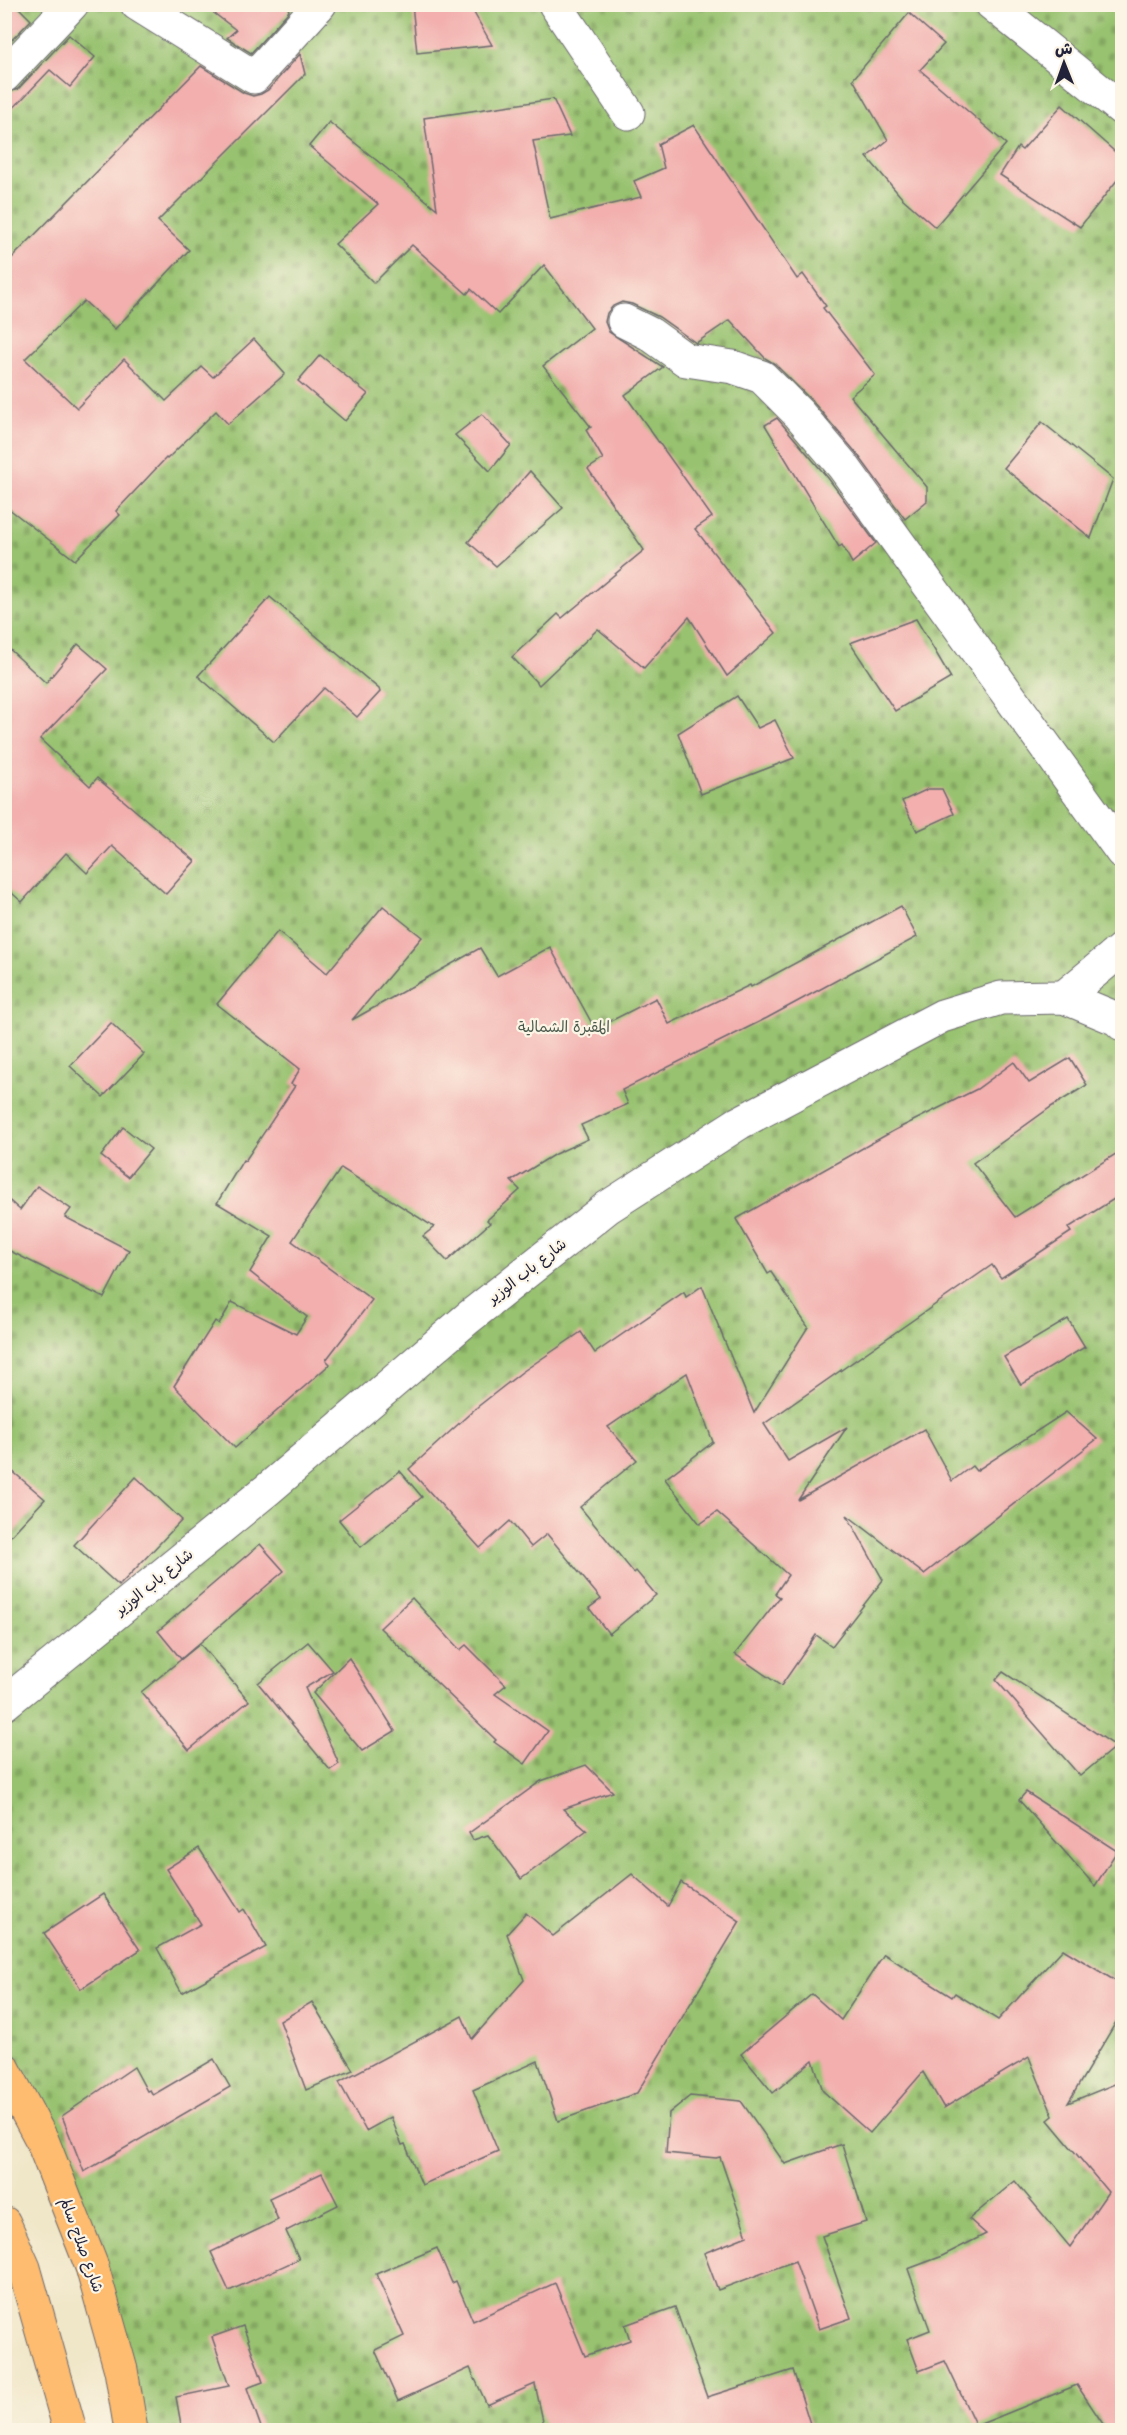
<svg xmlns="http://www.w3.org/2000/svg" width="1127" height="2435" font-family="'Playpen Sans','Playpen Sans Arabic',sans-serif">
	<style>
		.cemetery { fill: url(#cemetery-stones); stroke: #5d7255; stroke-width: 1.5 }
		.building { fill: #f2afad }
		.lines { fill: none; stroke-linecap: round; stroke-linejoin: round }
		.minor-casing { stroke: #6a676c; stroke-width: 35 }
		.highway-casing { stroke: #6a676c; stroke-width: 35 }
		.minor { stroke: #fff; stroke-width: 33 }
		.highway { stroke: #fdbc6f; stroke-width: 33 }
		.labels { text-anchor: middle; stroke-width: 4.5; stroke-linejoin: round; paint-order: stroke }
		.park-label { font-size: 15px; fill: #4b5a4d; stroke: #fcf5e5 }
		.street-label { font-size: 15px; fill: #22223b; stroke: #fcf5e5 }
	</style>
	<defs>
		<pattern id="cemetery-stones" width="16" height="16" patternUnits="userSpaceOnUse" patternTransform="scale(1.5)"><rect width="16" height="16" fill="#98c26f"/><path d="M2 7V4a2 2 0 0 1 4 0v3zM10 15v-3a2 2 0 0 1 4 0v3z" fill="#83a661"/></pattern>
	</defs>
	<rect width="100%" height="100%" fill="#fcf5e5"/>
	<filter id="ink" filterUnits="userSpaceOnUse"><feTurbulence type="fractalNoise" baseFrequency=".0167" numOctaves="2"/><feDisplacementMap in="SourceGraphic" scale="12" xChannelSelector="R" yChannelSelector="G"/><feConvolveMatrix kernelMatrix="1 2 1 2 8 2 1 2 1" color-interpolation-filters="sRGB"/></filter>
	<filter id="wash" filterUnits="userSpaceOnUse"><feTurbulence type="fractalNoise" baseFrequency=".008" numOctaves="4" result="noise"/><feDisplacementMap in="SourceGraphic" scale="24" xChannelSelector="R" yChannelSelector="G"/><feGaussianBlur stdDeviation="1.35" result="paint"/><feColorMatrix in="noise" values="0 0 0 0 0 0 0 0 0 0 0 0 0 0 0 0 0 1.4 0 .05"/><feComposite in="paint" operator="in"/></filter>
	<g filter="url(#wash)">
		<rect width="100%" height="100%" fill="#f0e6c8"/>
		<path class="cemetery" d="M5 5H1122V2430H138L22 2079 5 2050Z"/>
		<g id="blocks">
			<g class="building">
				<path d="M4 4H15L31 20 4 48Z"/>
				<path d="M202 4H287L289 11 251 53 227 38 236 30Z"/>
				<path d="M412 4H469L492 45 417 53Z"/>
				<path d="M909 13 944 44 920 70 1006 144 935 227 902 198 867 157 888 140 853 79Z"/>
				<path d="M69 35 95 57 70 87 50 70 4 118V94L18 89Z"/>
				<path d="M300 54 305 74 158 221 189 250 115 329 84 301 25 359 77 408 124 359 166 401 202 367 213 377 254 339 285 374 228 424 216 411 167 459 166 458 116 511 120 515 75 560 4 505V266L201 66 244 93 253 96 261 94 268 90Z"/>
				<path d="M553 99 570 136 533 141 550 219 641 197 634 181 664 168 658 144 694 125 797 279 803 274 826 306 823 308 875 375 850 396 927 487V501L905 519 858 455 813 402 775 364 765 358 730 320 696 343 659 317 632 304 622 302 613 306 607 313 605 322 609 332 663 367 625 395 712 517 695 529 776 633 727 676 689 617 644 668 598 629 539 685 512 657 558 614 562 618 644 550 588 469 603 459 586 430 591 427 543 366 592 328 544 265 498 314 471 289 467 294 412 245 374 283 335 244 378 204 309 146 329 122 437 209 424 118Z"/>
				<path d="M1062 105 1122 158V174L1080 227 1000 175 1018 147 1022 150Z"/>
				<path d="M320 355 368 394 345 421 298 381Z"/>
				<path d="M482 414 511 445 490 471 455 435Z"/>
				<path d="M777 418 828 478 876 543 852 563 842 545 839 547 765 425Z"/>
				<path d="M1042 422 1113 479 1091 538 1004 468Z"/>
				<path d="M530 471 563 508 496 566 468 542Z"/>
				<path d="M270 597 379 689 380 692 357 717 324 688 274 742 198 676Z"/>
				<path d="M916 619 951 678 895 711 850 643Z"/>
				<path d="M4 644 46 683 78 644 107 669 40 739 90 786 97 778 195 861 166 894 112 846 87 873 66 853 22 902 4 886Z"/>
				<path d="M737 696 758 728 775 720 794 758 701 794 678 733Z"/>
				<path d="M928 789H942L954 814 917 831 902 801Z"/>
				<path d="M383 906 422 937 352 1020 480 948 497 976 550 947 595 1029 656 998 669 1024 750 985 751 987 901 906 917 937 767 1018 622 1090 628 1104 581 1125 588 1139 555 1154 511 1181 520 1190 487 1220 490 1223 447 1261 423 1236 434 1227 341 1168 292 1241 372 1300 326 1360 330 1364 235 1448 174 1386 215 1321 219 1324 232 1302 296 1334 307 1317 250 1272 272 1236 217 1203 243 1160 245 1161 295 1086 291 1084 300 1069 217 1004 278 931 327 973Z"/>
				<path d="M111 1023 144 1054 103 1097 70 1066Z"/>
				<path d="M1070 1058 1087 1085 1051 1107 973 1163 1015 1217 1122 1150V1194L1068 1228 1071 1232 1001 1278 992 1265 764 1424 788 1461 847 1427 798 1500 924 1429 952 1481 972 1466 976 1471 1066 1412 1097 1439 924 1574 847 1515 883 1580 832 1646 816 1635 781 1686 735 1654 780 1597 775 1594 788 1575 717 1512 700 1524 665 1479 713 1442 687 1373 608 1427 637 1460 580 1507 634 1573 636 1571 656 1595 609 1634 589 1608 601 1599 547 1534 531 1547 510 1521 480 1548 409 1469 476 1408 522 1372 581 1332 595 1353 684 1292 686 1297 702 1286 754 1413 808 1327 771 1272 768 1274 736 1219 895 1130 977 1089 1014 1062 1029 1083Z"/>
				<path d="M123 1127 151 1149 128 1177 101 1156Z"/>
				<path d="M37 1186 71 1209 65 1217 129 1250 104 1298 4 1248V1196L20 1210Z"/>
				<path d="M1068 1319 1085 1347 1021 1385 1004 1357Z"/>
				<path d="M4 1464 45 1499 4 1543Z"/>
				<path d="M400 1471 422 1497 361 1547 339 1520Z"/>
				<path d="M136 1477 182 1520 119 1586 74 1545Z"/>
				<path d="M260 1544 284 1571 181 1659 158 1631Z"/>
				<path d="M412 1598 460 1650 466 1645 506 1685 495 1694 548 1731 525 1764 494 1742 496 1740 380 1628Z"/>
				<path d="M308 1642 333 1671 305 1688 339 1764 330 1770 258 1683Z"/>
				<path d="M200 1644 249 1701 189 1750 141 1692Z"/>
				<path d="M349 1658 395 1731 362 1751 313 1693Z"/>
				<path d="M1003 1672 1116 1746 1080 1776 996 1680Z"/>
				<path d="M586 1765 613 1792 563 1809 587 1830 521 1879 488 1835 473 1840 469 1833 541 1781Z"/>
				<path d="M1026 1792 1117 1851 1095 1886 1019 1800Z"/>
				<path d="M199 1848 240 1912 244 1909 266 1947 182 1993 157 1948 201 1924 166 1869Z"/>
				<path d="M632 1874 668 1906 681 1882 740 1921 637 2093 558 2121 538 2061 473 2090 498 2151 422 2185 405 2144 402 2145 391 2117 366 2131 339 2082 462 2016 472 2039 524 1980 507 1934 526 1913 553 1936Z"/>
				<path d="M103 1894 140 1950 81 1989 44 1933Z"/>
				<path d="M1063 1949 1122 1985V2012L1068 2103 1122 2081V2430H1107L1077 2385 976 2426 945 2361 919 2371 907 2339 930 2330 908 2269 940 2257 986 2234 969 2219 1015 2181 1070 2247 1108 2192 1048 2120 1053 2116 1029 2057 944 2108 923 2072 870 2133 823 2091 813 2060 773 2093 741 2054 812 1994 841 2020 884 1954 952 1997 955 1993 998 2020Z"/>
				<path d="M312 2002 353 2070 306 2090 280 2021Z"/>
				<path d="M214 2059 230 2087 84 2172 62 2116 134 2067 147 2091 150 2090 153 2095Z"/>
				<path d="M690 2096 741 2101 785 2164 842 2144 866 2222 822 2236 851 2318 819 2329 795 2261 718 2290 704 2253 747 2236 720 2157 716 2158 666 2153 669 2113Z"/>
				<path d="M322 2173 338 2205 286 2231 299 2259 229 2291 211 2252 278 2220 269 2198Z"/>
				<path d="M437 2248 452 2283 456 2281 473 2321 555 2283 585 2356 630 2340 625 2325 675 2307 707 2397 793 2370 812 2430H545L535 2384 487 2405 470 2368 398 2401 375 2350 404 2336 376 2274Z"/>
				<path d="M243 2326 263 2382 247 2388 262 2430H182L176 2397 229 2386 212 2337Z"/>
			</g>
		</g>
	</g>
	<g filter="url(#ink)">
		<use href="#blocks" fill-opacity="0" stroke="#6a676c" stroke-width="1.5"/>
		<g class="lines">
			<defs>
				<g id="minor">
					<path d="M137 4 254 77 320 4"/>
					<path d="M555 4 628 113"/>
					<path d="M992 4 1122 109"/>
					<path d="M4 76 72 4"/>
					<path d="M624 321 650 334 686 360 733 367 762 377 799 414 843 466 1122 852"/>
					<path d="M1064 997 1122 949"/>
					<path d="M4 1704 267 1490 468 1318 608 1207 739 1123 942 1016 1001 998 1064 997 1117 1019 1122 1024"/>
				</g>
				<g id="highway">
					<path d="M4 2069 42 2140 92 2267 121 2370 131 2430"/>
					<path d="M4 2223 24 2268 70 2430"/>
				</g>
			</defs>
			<use href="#minor" class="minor-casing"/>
			<use href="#highway" class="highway-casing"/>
			<use href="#minor" class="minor"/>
			<use href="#highway" class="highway"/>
		</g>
	</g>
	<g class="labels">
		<g class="park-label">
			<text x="564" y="1032">المقبرة الشمالية</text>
		</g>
		<g class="street-label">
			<text transform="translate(527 1271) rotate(-38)" y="5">شارع باب الوزير</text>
			<text transform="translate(154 1582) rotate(-39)" y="5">شارع باب الوزير</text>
			<text transform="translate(82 2245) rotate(70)" y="5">شارع صلاح سالم</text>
		</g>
	</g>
	<rect width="1127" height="2435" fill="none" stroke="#fcf5e5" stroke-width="24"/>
	<g transform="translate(1064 63) rotate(359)" stroke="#fcf5e5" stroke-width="4.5" paint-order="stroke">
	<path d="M0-4.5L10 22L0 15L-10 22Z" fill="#22223b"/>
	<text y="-9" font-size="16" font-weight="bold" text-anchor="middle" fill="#22223b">ش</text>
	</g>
</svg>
